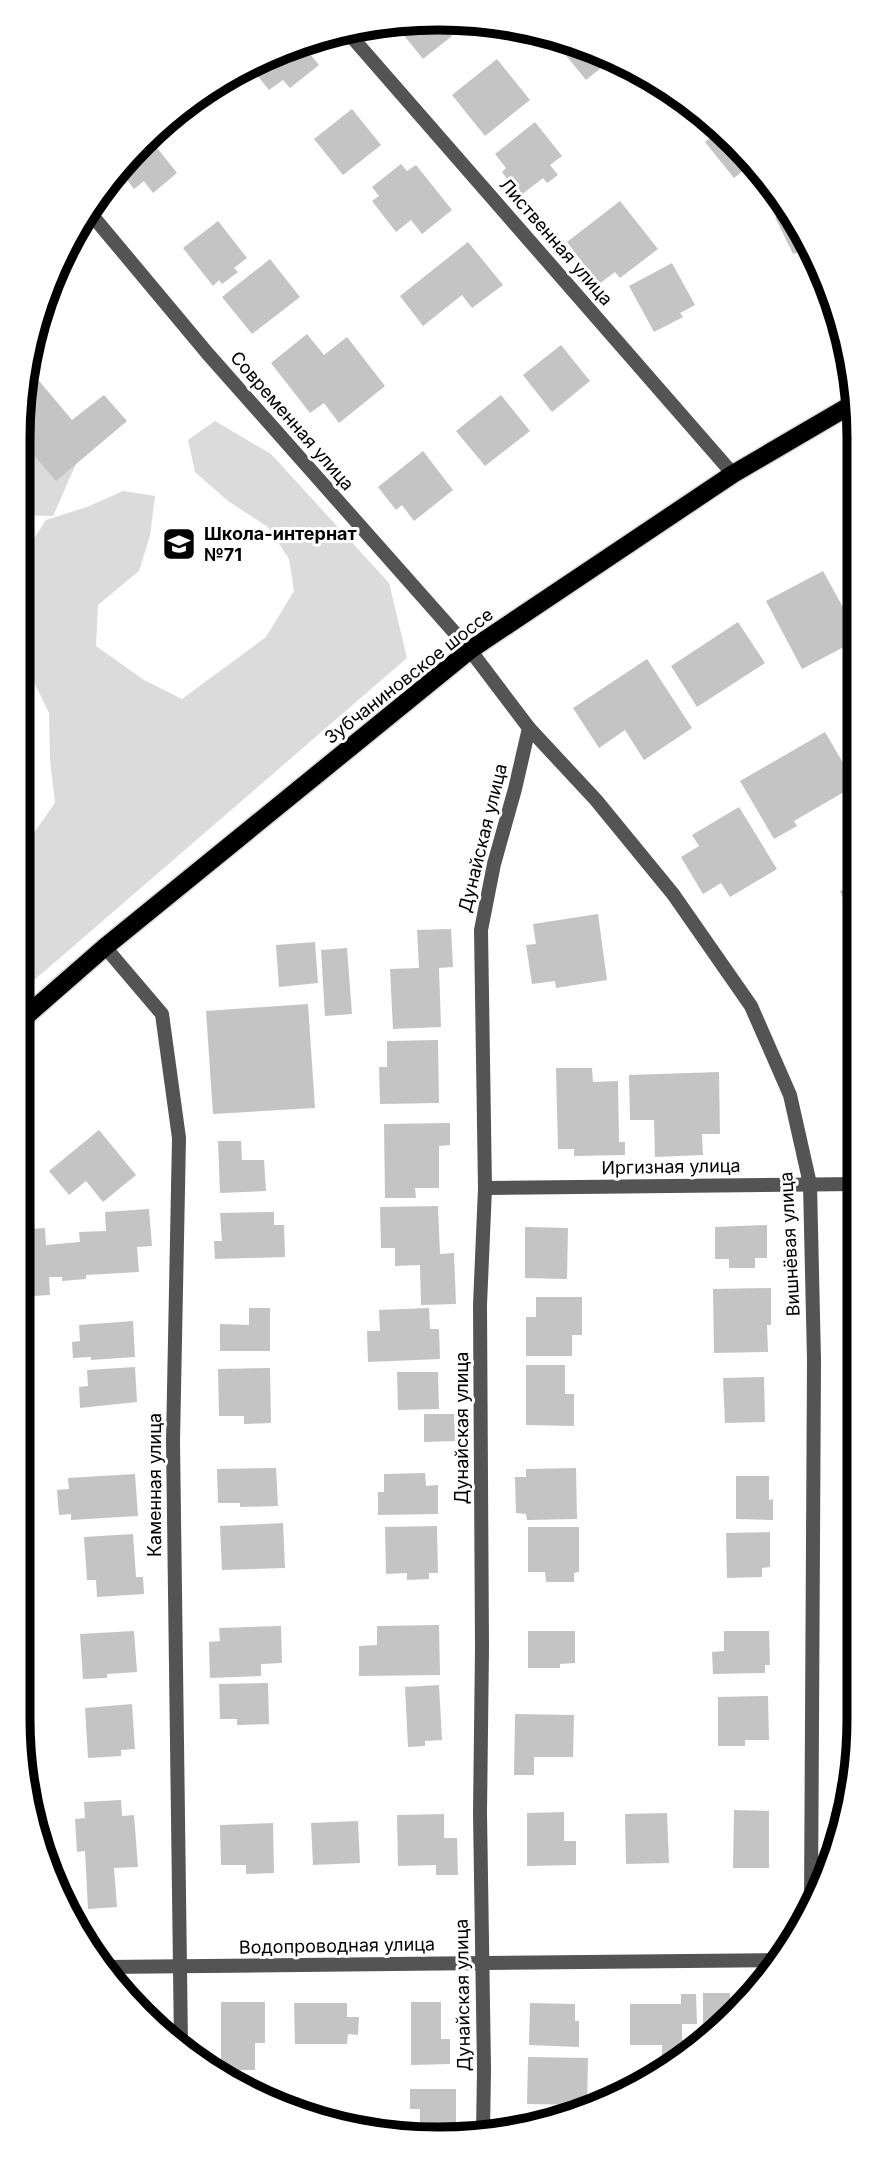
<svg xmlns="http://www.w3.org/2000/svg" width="877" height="2157" font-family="Inter,sans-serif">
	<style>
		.green { fill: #dbdbdb }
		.building { fill: #c4c4c4 }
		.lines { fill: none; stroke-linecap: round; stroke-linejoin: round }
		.primary-casing { stroke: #dbdbdb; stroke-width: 21 }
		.street { stroke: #545454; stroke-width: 14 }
		.primary { stroke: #000; stroke-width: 18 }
		.labels { text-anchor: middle; stroke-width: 6; stroke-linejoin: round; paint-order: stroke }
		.street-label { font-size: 18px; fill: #000; stroke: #fff }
		.poi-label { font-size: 18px; font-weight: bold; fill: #000; stroke: #fff; text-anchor: start }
		.rim { fill: none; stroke: #000; stroke-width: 9 }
	</style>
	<rect width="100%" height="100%" fill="#fff"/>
	<g class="green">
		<path d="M24 401 46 410 76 464 53 516 18 515V439Z"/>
		<path d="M215 421 271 454 389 583 407 658 18 994V855L55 803 50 760 49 713 32 678 18 657V563L46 520 87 507 123 491 155 496 150 536 139 571 98 605 96 646 144 680 182 699 266 637 294 591 289 559 268 527 228 501 195 472 188 440Z"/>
	</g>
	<g class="building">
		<path d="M411 18 442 22 452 36 423 59 394 23Z"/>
		<path d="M551 37 573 40 612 59 586 80Z"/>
		<path d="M304 47 319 65 290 88 283 80 269 90 248 64Z"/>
		<path d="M497 59 530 100 485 136 452 95Z"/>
		<path d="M352 109 381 145 343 175 314 139Z"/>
		<path d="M535 122 562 156 550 165 558 175 547 183 543 178 520 196 502 172 506 168 495 154Z"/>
		<path d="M720 130 755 161 734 178 705 142Z"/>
		<path d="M150 139 177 173 153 193 144 181 134 189 118 168 122 161Z"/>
		<path d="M401 164 407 171 416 165 452 210 422 234 411 220 396 232 372 201 379 196 372 187Z"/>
		<path d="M620 201 658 249 620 278 615 272 599 284 567 242Z"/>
		<path d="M788 211 816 253 817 255 804 261 799 252 793 254 775 217Z"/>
		<path d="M218 221 247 258 234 268 238 272 222 284 219 280 213 286 183 248Z"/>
		<path d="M468 242 503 285 472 308 462 295 423 326 400 296Z"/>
		<path d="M270 259 300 297 252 334 222 297Z"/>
		<path d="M672 263 695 305 680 313 683 317 654 332 629 286Z"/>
		<path d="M307 334 324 355 347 337 385 386 339 423 324 403 310 413 271 363Z"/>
		<path d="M561 345 590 381 552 412 523 375Z"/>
		<path d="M29 369 72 420 104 395 127 421 56 481 18 437Z"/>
		<path d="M501 395 530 431 485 466 456 431Z"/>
		<path d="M423 451 453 490 414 521 402 505 396 510 378 487Z"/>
		<path d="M823 571 857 633V640L802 669 766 601Z"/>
		<path d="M738 622 765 663 697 707 671 666Z"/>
		<path d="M647 659 692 728 644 760 625 730 599 748 573 708Z"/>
		<path d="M825 732 856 785 794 821 797 826 774 839 740 781Z"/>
		<path d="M739 807 777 869 730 897 721 883 703 894 681 857 699 846 692 835Z"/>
		<path d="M857 884V921L853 923 840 891Z"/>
		<path d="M598 914 607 980 556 988 555 981 532 984 526 945 536 944 533 924Z"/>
		<path d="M451 929 453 967 439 968 441 1027 393 1029 390 969 419 968 417 930Z"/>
		<path d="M315 942 318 983 279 987 276 945Z"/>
		<path d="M347 948 352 1014 325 1016 321 950Z"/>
		<path d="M308 1004 315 1108 213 1114 206 1011Z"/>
		<path d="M438 1040 439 1103 380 1104 379 1067H387V1041Z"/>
		<path d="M556 1068H592L593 1082 618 1081 619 1142H625V1155L574 1156V1149H558Z"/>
		<path d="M719 1072 720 1134H702L703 1155 655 1157 654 1120H630L629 1075Z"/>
		<path d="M450 1123V1145L439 1146V1188H415L416 1198H385L384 1124Z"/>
		<path d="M99 1130 136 1175 103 1202 86 1181 69 1195 49 1171Z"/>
		<path d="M218 1141H241L242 1160H264L266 1191 220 1193Z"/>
		<path d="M438 1206 440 1254 454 1253 456 1304 421 1305 420 1265 395 1266V1248H381L380 1207Z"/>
		<path d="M149 1209 152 1246 137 1247 139 1272 86 1275V1279L62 1281V1277H49L50 1295 18 1297V1230L45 1228 46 1245 80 1242 79 1232 106 1231 105 1212Z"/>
		<path d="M274 1212V1225H284L285 1257 215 1259 214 1241H222L220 1213Z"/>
		<rect x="853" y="1224" width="5" height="41"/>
		<path d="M767 1225V1258H755V1268H729V1259H715V1227Z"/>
		<path d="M525 1227 568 1228 567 1279 525 1278Z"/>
		<path d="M771 1288V1325H767L768 1352 714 1353 713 1289Z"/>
		<path d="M536 1297H582V1335H572V1356H526V1317H536Z"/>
		<path d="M249 1308H270V1351H220V1324L249 1325Z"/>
		<path d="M429 1308 430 1329H439L440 1359 368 1362 367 1331H380L379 1310Z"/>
		<path d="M855 1309H858L859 1356H854Z"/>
		<path d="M133 1321 135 1357 91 1360V1357L73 1358 72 1342 80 1341 79 1325Z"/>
		<path d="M526 1365H565V1394H574V1426L526 1425Z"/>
		<path d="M135 1367 137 1402 80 1408 79 1387 88 1386 87 1370Z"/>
		<path d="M270 1368 271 1423 244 1424V1416H219L218 1369Z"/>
		<path d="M855 1368H859V1399H854Z"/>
		<path d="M397 1372H438L439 1409 398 1410Z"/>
		<path d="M764 1377 765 1422 725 1423 723 1378Z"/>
		<path d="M424 1414H454L455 1441 424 1442Z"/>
		<path d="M276 1468 278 1506 240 1507V1503H218L217 1469Z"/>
		<path d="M576 1468 577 1519 527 1520 526 1514 516 1513 515 1477H526V1469Z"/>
		<path d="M425 1473 426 1486 438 1485V1514L378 1515V1492H384V1474Z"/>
		<path d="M135 1474 138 1516 71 1520V1514L59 1515 57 1490 69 1489 68 1478Z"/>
		<path d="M736 1476H769V1500L773 1499V1520L736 1519Z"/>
		<rect x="853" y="1483" width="6" height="32"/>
		<path d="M283 1523 285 1568 222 1570 220 1526Z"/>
		<path d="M437 1526 438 1573H429V1579L407 1580V1573L386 1574 385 1527Z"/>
		<path d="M528 1527H579V1572L574 1573V1582H546L545 1572H528Z"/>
		<path d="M852 1527 859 1528V1581H851Z"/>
		<path d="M770 1532V1567L762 1568V1577L727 1578 726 1533Z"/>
		<path d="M133 1534 136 1577H143L144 1594 97 1597 96 1580H87L84 1537Z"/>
		<path d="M439 1625 440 1675 359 1676V1646L377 1645V1626Z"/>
		<path d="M281 1626 282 1663 261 1664V1676L210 1678 209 1642 220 1641 219 1628Z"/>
		<path d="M134 1631 137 1672 107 1674V1678L83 1679 80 1634Z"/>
		<path d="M528 1631H575V1663L560 1664V1668H528Z"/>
		<path d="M724 1631H769L770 1665H765V1673L713 1674 712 1652 724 1651Z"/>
		<path d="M852 1638H859V1680H851Z"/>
		<path d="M268 1683 269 1724 237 1725V1719H220L219 1684Z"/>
		<path d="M439 1685 442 1740 425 1741V1746L408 1747 405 1687Z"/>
		<path d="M768 1696 769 1740H745V1746H718V1697Z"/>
		<path d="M853 1702H859L860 1718 854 1751Z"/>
		<path d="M132 1704 135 1749 121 1750V1756L88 1758 85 1708Z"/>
		<path d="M515 1714 574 1715 573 1757H534V1775H514Z"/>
		<path d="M121 1800 122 1816 134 1815 138 1867 114 1868 117 1907 88 1909 85 1851 77 1852 75 1819 85 1818 84 1802Z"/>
		<path d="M734 1810 769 1811V1868H733Z"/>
		<path d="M564 1812V1841H576V1865L527 1866V1813Z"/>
		<path d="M667 1813 669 1863 626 1864 625 1814Z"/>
		<path d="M444 1814V1838H457L458 1875H436V1865L398 1866 397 1815Z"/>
		<path d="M358 1821 360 1863 313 1865 311 1823Z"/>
		<path d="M273 1823 274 1873 246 1874V1865H221L220 1825Z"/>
		<path d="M47 1830 49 1871 40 1854 36 1831Z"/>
		<path d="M703 1993H730V2009H733L703 2036Z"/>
		<path d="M681 1994H696L697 2024H682V2040H693V2044L678 2058H662V2045H630V2004H681Z"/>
		<path d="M221 2002H265V2043H255V2070H221Z"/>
		<path d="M411 2002H441V2039H450V2064L411 2065Z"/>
		<path d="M294 2003H347V2017H359L358 2035 348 2034 347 2044H295Z"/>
		<path d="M530 2003 575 2004V2021H579V2047L529 2045Z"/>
		<path d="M528 2057 588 2058 587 2105 527 2104Z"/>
		<path d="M410 2089H456V2128H420V2109H410Z"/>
	</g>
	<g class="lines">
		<defs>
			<path id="primary" d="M18 1023 105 947 470 650 733 474 856 402"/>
		</defs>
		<use href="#primary" class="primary-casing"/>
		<g class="street">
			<path d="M350 35 733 474"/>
			<path d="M91 214 208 354 470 650 529 728 596 800 673 894 751 1006 790 1095 810 1184 814 1360 811 1903"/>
			<path d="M105 947 162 1014 179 1138 173 1441 181 2044"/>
			<path d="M485 1188 858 1184"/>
			<path d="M105 1967 780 1960"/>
			<path d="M483 2133 484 2069 480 1813 482 1648 480 1305 485 1188 481 930 494 864 515 789 529 728"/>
		</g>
		<use href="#primary" class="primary"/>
	</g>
	<defs>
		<symbol id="school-square" viewBox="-11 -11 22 22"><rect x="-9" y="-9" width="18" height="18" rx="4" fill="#000" stroke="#fff"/><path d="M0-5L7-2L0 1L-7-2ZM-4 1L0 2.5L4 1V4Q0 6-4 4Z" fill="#fff"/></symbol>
	</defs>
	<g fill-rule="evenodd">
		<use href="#school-square" x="160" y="525" width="38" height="38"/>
	</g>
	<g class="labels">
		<g class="street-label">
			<text transform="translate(556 242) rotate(49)" y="6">Лиственная улица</text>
			<text transform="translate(292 421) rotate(49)" y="6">Современная улица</text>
			<text transform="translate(409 676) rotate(-38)" y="6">Зубчаниновское шоссе</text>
			<text transform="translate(483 838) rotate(-76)" y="6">Дунайская улица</text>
			<text transform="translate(671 1167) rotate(-1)" y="6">Иргизная улица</text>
			<text transform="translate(790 1244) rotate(-93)" y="6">Вишнёвая улица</text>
			<text transform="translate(462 1428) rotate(-90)" y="6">Дунайская улица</text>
			<text transform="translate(155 1485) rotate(-90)" y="6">Каменная улица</text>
			<text transform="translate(337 1946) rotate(-1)" y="6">Водопроводная улица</text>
			<text transform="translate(463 1995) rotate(-91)" y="6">Дунайская улица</text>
		</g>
		<g class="poi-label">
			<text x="204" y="540">Школа-интернат<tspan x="204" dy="21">№71</tspan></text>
		</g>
	</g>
	<path d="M0 0H877V2157H0ZM438 30H439A408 408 0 0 1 847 438V1719A408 408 0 0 1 439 2127H438A408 408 0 0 1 30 1719V438A408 408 0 0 1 438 30Z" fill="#fff" fill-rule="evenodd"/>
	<path class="rim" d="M438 30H439A408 408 0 0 1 847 438V1719A408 408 0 0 1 439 2127H438A408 408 0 0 1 30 1719V438A408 408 0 0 1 438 30Z"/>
</svg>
